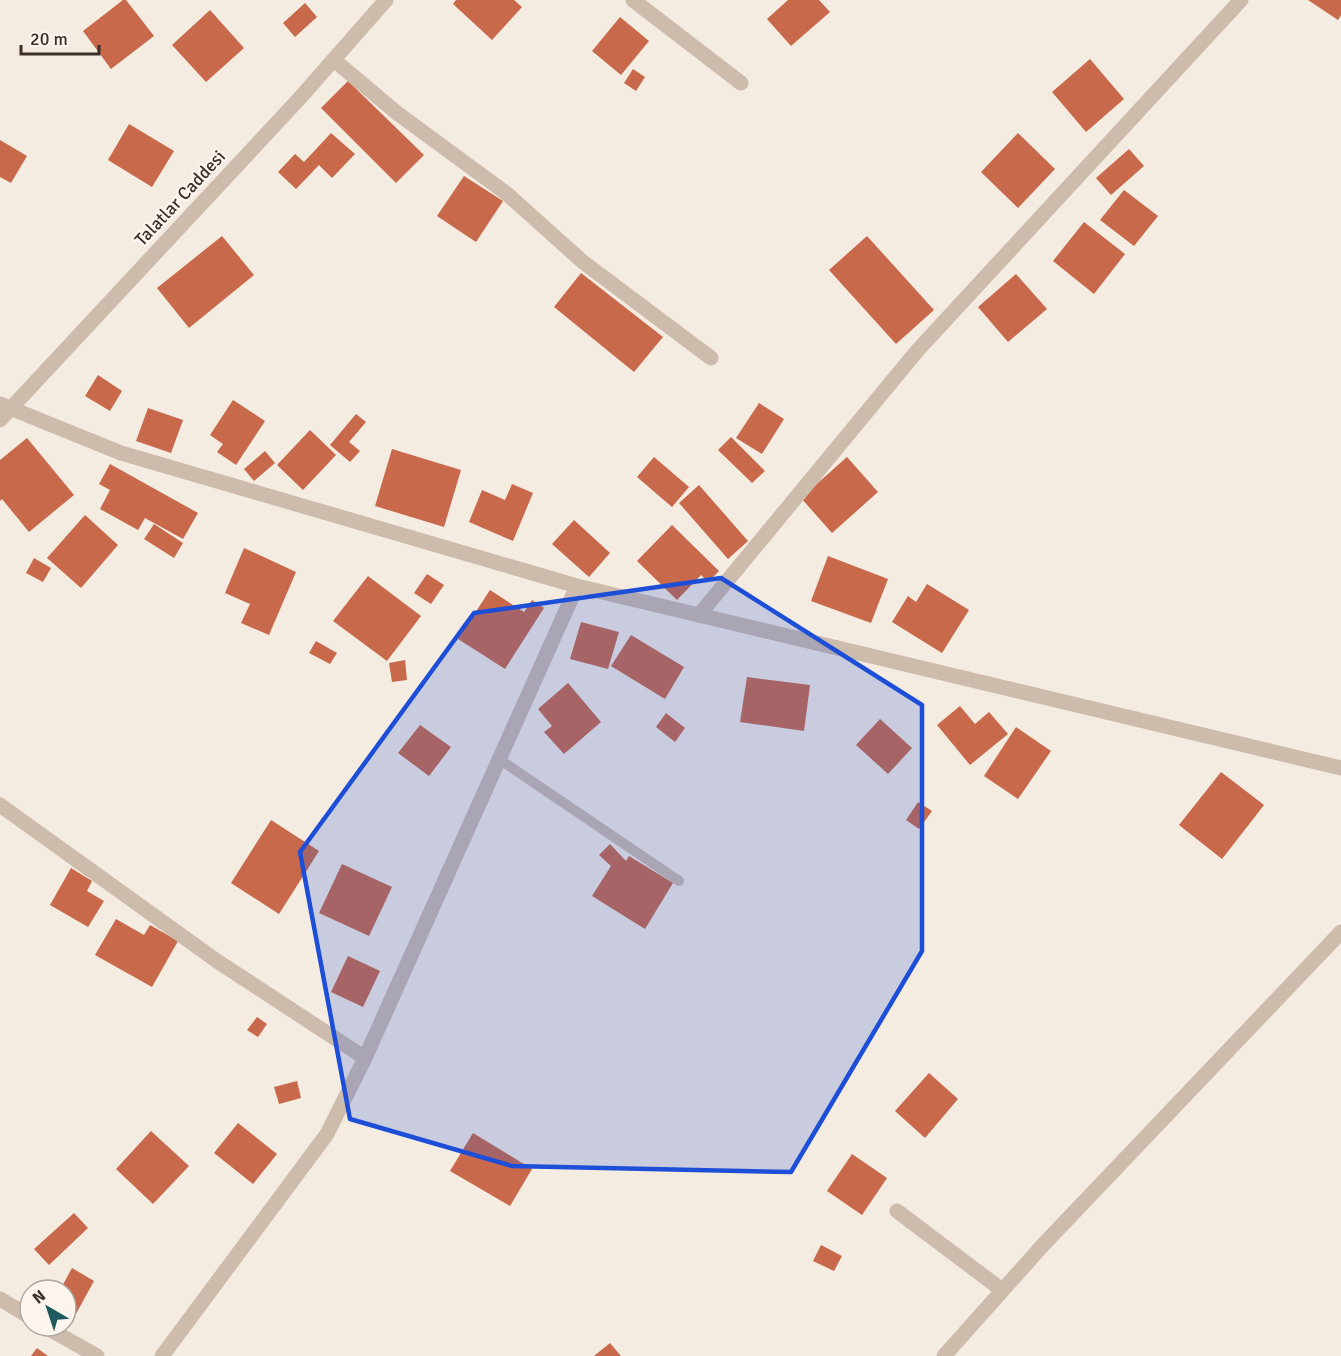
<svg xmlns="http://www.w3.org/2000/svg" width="1341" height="1356" font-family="Signika,sans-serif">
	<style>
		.building { fill: #c8694b }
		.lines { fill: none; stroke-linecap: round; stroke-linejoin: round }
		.service { stroke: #cdbbac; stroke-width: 10 }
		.minor { stroke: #cdbbac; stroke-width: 15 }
		.tertiary { stroke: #cdbbac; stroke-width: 15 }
		.marked { fill: #1d4ed8; fill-opacity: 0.2; stroke: #1d4ed8; stroke-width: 4.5; stroke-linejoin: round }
		.labels { text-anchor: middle; stroke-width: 5; stroke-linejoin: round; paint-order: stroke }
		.street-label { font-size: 18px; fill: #3b302b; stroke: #fbf5ee }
	</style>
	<rect width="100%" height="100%" fill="#f4ebe1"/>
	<g class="building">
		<path d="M123 0H126L154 36 111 69 83 31Z"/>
		<path d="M456 0H514L522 7 492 40 453 4Z"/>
		<path d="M788 0H819L830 12 791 46 767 19Z"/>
		<path d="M1308 0H1341V15L1338 20Z"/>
		<path d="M305 3 317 17 295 37 283 23Z"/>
		<path d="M210 10 244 48 206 82 172 45Z"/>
		<path d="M620 17 649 41 621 75 592 51Z"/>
		<path d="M1090 59 1124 99 1086 132 1052 92Z"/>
		<path d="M633 69 645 77 636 91 624 83Z"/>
		<path d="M348 81 424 155 396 183 321 108Z"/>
		<path d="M129 124 174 151 152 187 108 160Z"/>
		<path d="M331 133 355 154 332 178 319 165 296 189 278 172 295 154 304 162Z"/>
		<path d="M1018 133 1055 169 1018 208 981 172Z"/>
		<path d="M0 140 27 156 11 183 0 177Z"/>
		<path d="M1129 149 1144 166 1111 195 1096 178Z"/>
		<path d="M464 176 503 201 476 242 437 216Z"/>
		<path d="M1124 190 1158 216 1134 246 1100 220Z"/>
		<path d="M1084 222 1125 254 1094 294 1053 261Z"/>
		<path d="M222 236 254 275 189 328 157 288Z"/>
		<path d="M867 236 934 310 896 344 829 270Z"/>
		<path d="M581 273 663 337 634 372 554 307Z"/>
		<path d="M1016 274 1047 309 1008 342 978 307Z"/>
		<path d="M98 375 122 391 110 411 85 396Z"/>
		<path d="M233 400 265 421 236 465 217 452 223 444 210 435Z"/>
		<path d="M759 403 784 419 762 454 736 438Z"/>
		<path d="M148 408 183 420 171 453 136 441Z"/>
		<path d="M356 414 366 422 349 442 360 451 350 462 330 445Z"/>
		<path d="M310 430 336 455 303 490 277 465Z"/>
		<path d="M731 437 765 471 752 483 718 450Z"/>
		<path d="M27 438 74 495 29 532 2 499 0 501V460Z"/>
		<path d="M392 449 461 470 444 527 375 506Z"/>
		<path d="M265 451 275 463 254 481 244 469Z"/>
		<path d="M654 457 689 487 672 507 637 477Z"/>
		<path d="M847 457 878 492 832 533 801 498Z"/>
		<path d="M110 464 198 513 183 539 145 518 138 530 100 509 110 490 99 484Z"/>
		<path d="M512 484 533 493 513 541 469 522 482 490 505 500Z"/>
		<path d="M699 485 748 541 728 559 679 503Z"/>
		<path d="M85 515 118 545 81 588 47 558Z"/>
		<path d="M574 520 610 553 589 577 552 544Z"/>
		<path d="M154 524 183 543 174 558 144 539Z"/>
		<path d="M672 525 719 571 708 582 701 575 677 600 637 561Z"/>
		<path d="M244 548 296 572 269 635 241 623 250 604 225 593Z"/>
		<path d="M828 556 888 579 871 623 811 601Z"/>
		<path d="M34 558 51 568 43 582 26 573Z"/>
		<path d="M427 574 444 585 431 604 414 593Z"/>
		<path d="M368 576 421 616 387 661 333 621Z"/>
		<path d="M927 584 969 610 942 653 892 622 908 596 916 602Z"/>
		<path d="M490 590 524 612 532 600 544 608 505 669 458 639Z"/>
		<path d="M581 622 619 632 608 669 570 659Z"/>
		<path d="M631 635 684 667 665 699 611 666Z"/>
		<path d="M316 641 337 653 330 664 309 653Z"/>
		<path d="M405 660 407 680 392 682 389 663Z"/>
		<path d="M747 677 810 685 804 731 740 722Z"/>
		<path d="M568 683 601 722 564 754 544 732 552 726 538 709Z"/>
		<path d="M960 706 975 724 989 712 1008 734 970 765 937 725Z"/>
		<path d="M666 713 685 728 675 742 656 727Z"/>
		<path d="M880 719 912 748 888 774 856 745Z"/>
		<path d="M420 725 451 747 429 776 398 753Z"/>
		<path d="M1016 727 1051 751 1018 799 984 776Z"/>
		<path d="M1221 772 1264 805 1222 859 1179 825Z"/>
		<path d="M918 802 932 811 919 829 906 820Z"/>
		<path d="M271 820 319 851 279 914 231 883Z"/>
		<path d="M610 844 626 861 629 856 673 883 645 929 592 896 611 866 599 855Z"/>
		<path d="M342 864 392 887 369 936 319 913Z"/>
		<path d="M71 868 92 881 87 891 104 901 88 927 50 905Z"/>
		<path d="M116 919 144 935 150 925 178 941 152 987 95 955Z"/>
		<path d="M348 956 380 971 363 1007 331 992Z"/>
		<path d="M257 1017 267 1024 258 1037 247 1030Z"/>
		<path d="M929 1073 958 1099 925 1138 895 1111Z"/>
		<path d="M297 1081 301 1098 279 1104 274 1087Z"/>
		<path d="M238 1123 277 1154 253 1184 214 1153Z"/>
		<path d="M151 1131 189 1166 153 1204 116 1169Z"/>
		<path d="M473 1133 532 1169 510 1206 450 1171Z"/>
		<path d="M852 1154 887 1178 862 1215 827 1191Z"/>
		<path d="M74 1213 88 1228 49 1265 34 1249Z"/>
		<path d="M821 1245 842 1256 834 1271 813 1261Z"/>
		<path d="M72 1268 94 1281 71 1323 66 1320V1290H60Z"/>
		<path d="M610 1343 621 1356H594Z"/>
		<path d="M37 1348 48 1356H31Z"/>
	</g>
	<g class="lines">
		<path class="service" d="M499 759 679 881"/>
		<g class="minor">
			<path d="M633 0 741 83"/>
			<path d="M334 60 397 113 506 193 583 262 711 358"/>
			<path d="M0 404 121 453 577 586 1341 768"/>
			<path d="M699 615 917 351 1241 0"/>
			<path d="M0 805 217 961 365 1058"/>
			<path d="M897 1211 1002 1290"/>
			<path d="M0 1299 30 1317"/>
			<path d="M44 1326 97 1356"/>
			<path d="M162 1356 327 1134 365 1058 577 586"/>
			<path d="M944 1356 1043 1245 1341 932"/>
		</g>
		<path class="tertiary" d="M0 420 299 99 386 0"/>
	</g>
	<path class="marked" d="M721 578 922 705V951L791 1172 512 1166 350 1119 300 852 474 613Z"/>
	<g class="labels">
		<g class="street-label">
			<text transform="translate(180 198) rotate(-47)" y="6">Talatlar Caddesi</text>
		</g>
	</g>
	<g transform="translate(48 1308) rotate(321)"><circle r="28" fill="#fbf5ee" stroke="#aea6a0" stroke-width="1.5"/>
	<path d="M0-4.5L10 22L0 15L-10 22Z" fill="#1f5a5e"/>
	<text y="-9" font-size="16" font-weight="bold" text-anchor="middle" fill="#3b302b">N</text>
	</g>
	<path d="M21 45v9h78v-9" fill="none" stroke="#3b302b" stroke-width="3"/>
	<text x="30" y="45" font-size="18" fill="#3b302b" stroke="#fbf5ee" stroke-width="4.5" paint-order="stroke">20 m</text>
</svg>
